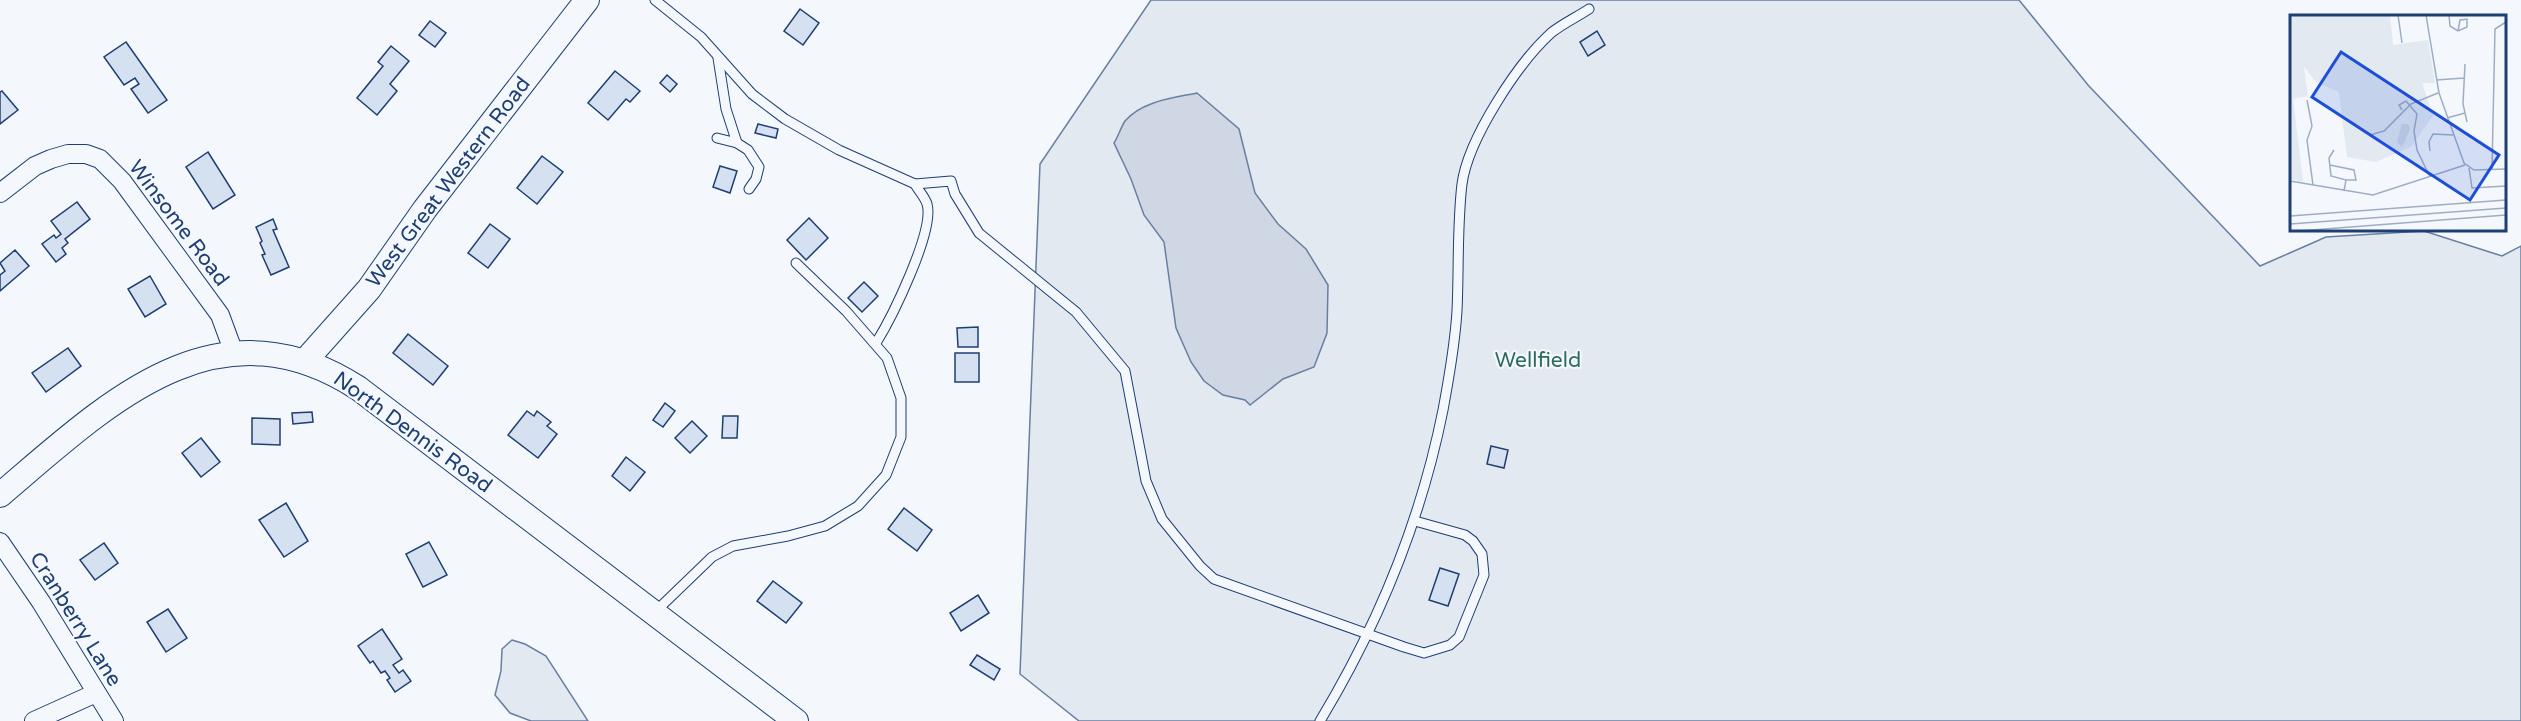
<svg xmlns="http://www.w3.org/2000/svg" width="2521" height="721" font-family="'Varela Round',sans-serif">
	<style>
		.green { fill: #e3e9f0; stroke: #687fa3; stroke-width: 1.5 }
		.water { fill: #cfd7e4; stroke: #687fa3; stroke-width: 1.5 }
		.building { fill: #d5e0f0; stroke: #1d3f73; stroke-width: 1.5 }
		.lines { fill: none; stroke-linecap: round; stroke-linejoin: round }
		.lane-casing { stroke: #1d3f73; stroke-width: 11 }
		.street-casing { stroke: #1d3f73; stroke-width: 20 }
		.secondary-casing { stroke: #1d3f73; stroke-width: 26 }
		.lane { stroke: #f4f7fb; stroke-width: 9 }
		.street { stroke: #f4f7fb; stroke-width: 18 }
		.secondary { stroke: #f4f7fb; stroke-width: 24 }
		.labels { text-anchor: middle; stroke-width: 4.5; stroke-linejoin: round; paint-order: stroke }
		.street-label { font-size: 21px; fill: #1d3f73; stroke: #f4f7fb }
		.park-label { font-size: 21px; fill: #2c6c60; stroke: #f4f7fb }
		.inset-road { fill: none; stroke: #9eadc5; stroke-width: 1.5 }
		.view { fill: #1d4ed8; fill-opacity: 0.15; stroke: #1d4ed8; stroke-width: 3 }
		.inset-edge { fill: none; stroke: #1d3f73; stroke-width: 3 }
	</style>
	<rect width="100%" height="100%" fill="#f4f7fb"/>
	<g class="green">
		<path d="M1151 0H2019L2088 85 2260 266 2326 237 2424 231 2502 256 2521 246V721H1079L1020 674 1040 164Z"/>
		<path d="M512 640 525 644 546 656 588 721H531L510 713 495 695 501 671 502 649Z"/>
	</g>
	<path class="water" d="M1197 93 1239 129 1255 193 1278 224 1306 249 1328 285 1327 333 1314 367 1283 379 1250 405 1245 400 1223 395 1204 381 1191 362 1176 328 1164 242 1144 215 1131 179 1114 143C1118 137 1121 127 1125 121 1142 101 1173 98 1197 93Z"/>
	<g class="building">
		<path d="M800 9 819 23 803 45 784 31Z"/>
		<path d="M430 21 446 33 435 47 419 35Z"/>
		<path d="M1597 31 1605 45 1588 56 1580 42Z"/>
		<path d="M126 42 167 100 148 113 131 89 139 84 135 78 124 85 104 57Z"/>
		<path d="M391 46 409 61 390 84 397 91 377 115 357 98 383 66 378 62Z"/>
		<path d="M615 71 640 91 630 102 626 99 608 120 588 103Z"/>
		<path d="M667 75 677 84 670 92 660 83Z"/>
		<path d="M2 91 18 110 0 124V92Z"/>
		<path d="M758 124 778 129 776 138 755 133Z"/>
		<path d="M208 152 235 195 213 209 186 167Z"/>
		<path d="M542 156 563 172 537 204 517 188Z"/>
		<path d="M720 166 737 171 730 193 713 187Z"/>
		<path d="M77 202 90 219 65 239 68 243 62 248 66 254 56 262 42 244 54 235 56 238 61 234 51 221Z"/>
		<path d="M809 218 828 238 806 260 787 240Z"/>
		<path d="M273 219 277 229 273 230 289 267 271 275 262 255 265 254 260 243 262 241 256 227Z"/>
		<path d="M490 224 510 239 488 268 468 253Z"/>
		<path d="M15 250 29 266 0 291V275L5 271 0 263Z"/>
		<path d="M150 276 166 304 145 317 128 289Z"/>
		<path d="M864 282 878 296 862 312 848 298Z"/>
		<path d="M978 327V347H958L957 328Z"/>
		<path d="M408 334 448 366 433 385 393 353Z"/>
		<path d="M68 348 81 366 46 392 32 373Z"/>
		<rect x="955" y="353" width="24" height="29"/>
		<path d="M665 403 675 411 663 427 653 420Z"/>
		<path d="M527 411 534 416 537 411 551 422 547 426 557 434 538 458 508 435Z"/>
		<path d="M312 412 313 422 293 424 292 413Z"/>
		<path d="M723 416H738L737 438H722Z"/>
		<path d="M252 418 280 419V445L252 444Z"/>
		<path d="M692 421 707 436 690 453 675 438Z"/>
		<path d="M201 438 220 462 201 477 182 453Z"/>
		<path d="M1491 446 1508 450 1504 468 1487 464Z"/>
		<path d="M626 457 645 472 630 491 612 476Z"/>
		<path d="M286 503 308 541 284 557 259 520Z"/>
		<path d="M904 508 932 530 917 551 888 529Z"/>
		<path d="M429 542 447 575 423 587 406 554Z"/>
		<path d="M104 543 118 563 95 580 80 560Z"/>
		<path d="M1440 568 1459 574 1448 606 1429 600Z"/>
		<path d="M773 581 802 603 786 623 757 601Z"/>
		<path d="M978 595 989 613 961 631 950 613Z"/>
		<path d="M168 609 187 638 166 652 147 622Z"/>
		<path d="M382 629 402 659 393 665 399 673 403 670 411 681 395 692 387 680 390 678 385 671 381 673 373 661 370 663 358 646Z"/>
		<path d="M977 655 1000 669 994 680 970 665Z"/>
	</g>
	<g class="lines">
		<defs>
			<g id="lane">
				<path d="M655 0 701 37 752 94 785 119 839 150 915 184 951 181 955 194 979 233 1076 312 1125 371 1146 481 1162 519 1200 566 1214 579 1404 647 1424 653 1450 645 1459 637 1484 575 1482 554 1473 541 1465 535 1415 521"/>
				<path d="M717 138 737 143 726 109 718 58"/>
				<path d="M737 143 748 150 759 167 756 179 749 189"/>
				<path d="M876 343C891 319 935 231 927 204 925 197 918 190 915 184"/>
				<path d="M655 612 712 557 733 546 788 536 825 526 858 506 886 475 901 437V398L887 358 846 311 796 263"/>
				<path d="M1320 721C1378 625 1421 520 1443 410 1449 378 1455 343 1457 311 1459 269 1457 226 1462 184 1468 139 1518 63 1551 33 1562 24 1577 17 1589 9"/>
			</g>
			<g id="street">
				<path d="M0 193 35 166 51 159 68 154H86L100 159 122 181 220 315 234 353"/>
				<path d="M0 542 41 602 114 721"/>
				<path d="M34 721 96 693"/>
			</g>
			<g id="secondary">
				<path d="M305 361 369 289 425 209 587 0"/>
				<path d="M0 495C106 405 215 296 358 388L796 721"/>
			</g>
		</defs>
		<use href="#lane" class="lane-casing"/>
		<use href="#street" class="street-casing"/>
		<use href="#secondary" class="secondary-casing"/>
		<use href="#lane" class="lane"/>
		<use href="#street" class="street"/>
		<use href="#secondary" class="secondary"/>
	</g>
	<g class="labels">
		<g class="street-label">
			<text transform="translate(448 182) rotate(-53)" y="7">West Great Western Road</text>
			<text transform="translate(179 223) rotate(53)" y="7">Winsome Road</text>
			<text transform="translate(413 432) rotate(36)" y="7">North Dennis Road</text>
			<text transform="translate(76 619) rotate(58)" y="7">Cranberry Lane</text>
		</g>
		<g class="park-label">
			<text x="1538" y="367">Wellfield</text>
		</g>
	</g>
	<g transform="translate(2290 15)">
		<rect width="216" height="216" fill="#f4f7fb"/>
		<path d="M0 0H100L103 30 138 25 145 68H132L143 101 121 132 86 147 57 142 49 77 26 67 14 52 18 81 3 84 13 167 0 164Z" fill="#e3e9f0"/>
		<path d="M112 109H118L120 114 112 132 107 127Z" fill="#cfd7e4"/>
		<path class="inset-road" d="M108 0 112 28M136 0 149 78 174 148 184 155 216 154M159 0 160 11 168 16 177 12V4L170 5 168 16M175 49 173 89 177 107M146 65 174 63M17 85 22 111 17 125 23 170M112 95 109 90 116 86 127 99 124 116 127 135 140 162M157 103 175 98M80 120 94 116 121 89 148 78M44 135 39 143 41 161 56 165 54 176M140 136 139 127 143 119 163 120M40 150 64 155 66 165H56M179 153 182 173 216 171M202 154 205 14 216 7M0 166 83 180 175 150M0 201 216 185M0 209 216 193M9 216 216 200"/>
		<path class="view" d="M51 37 209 140 180 185 22 82Z"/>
		<rect width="216" height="216" class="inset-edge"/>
	</g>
</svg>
